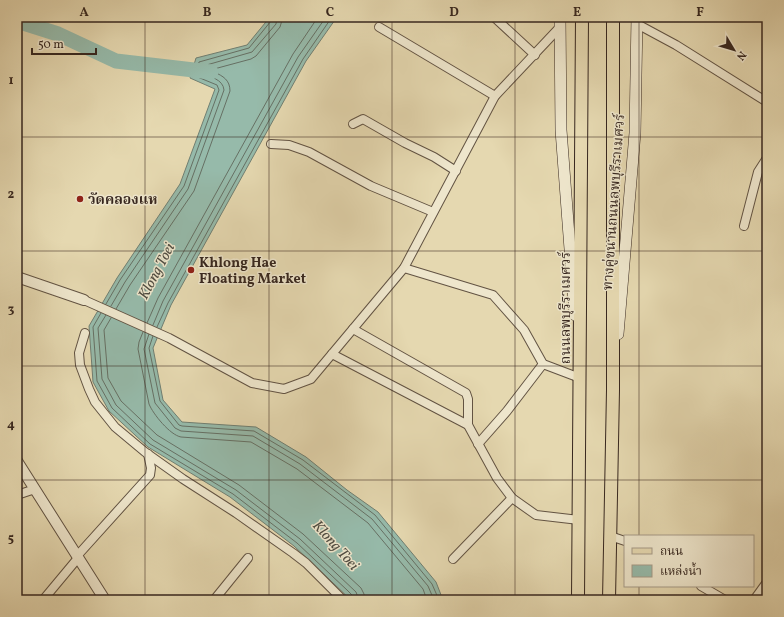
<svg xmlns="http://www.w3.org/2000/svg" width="784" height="617" font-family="Vollkorn,'Noto Serif Thai',serif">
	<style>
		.water { fill: #96baaa; stroke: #707f72 }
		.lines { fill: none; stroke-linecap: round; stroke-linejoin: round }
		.shore { stroke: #667064; stroke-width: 1 }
		.river { stroke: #96baaa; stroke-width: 15 }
		.minor-casing { stroke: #625343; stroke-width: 10 }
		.tertiary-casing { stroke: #625343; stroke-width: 12 }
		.secondary-casing { stroke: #37271f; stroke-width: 12 }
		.primary-casing { stroke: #37271f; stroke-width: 14 }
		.minor { stroke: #eee6cc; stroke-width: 8 }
		.tertiary { stroke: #eee6cc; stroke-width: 10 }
		.secondary { stroke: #eee6cc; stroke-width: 11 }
		.primary { stroke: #e5d8b0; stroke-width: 12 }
		.grid { fill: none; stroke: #37271f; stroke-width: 1; stroke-opacity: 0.55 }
		.poi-dot { fill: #8f2418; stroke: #eee6cc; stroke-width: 1.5 }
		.labels { text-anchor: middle; stroke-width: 3; stroke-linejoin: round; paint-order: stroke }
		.poi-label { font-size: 14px; font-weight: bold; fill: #37271f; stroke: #eee6cc; text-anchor: start }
		.street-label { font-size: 14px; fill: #37271f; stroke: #eee6cc }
		.water-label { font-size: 15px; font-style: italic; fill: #4f4c42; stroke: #eee6cc }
		.neatline { fill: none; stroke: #37271f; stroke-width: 1.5 }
		.grid-label { font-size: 13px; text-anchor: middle; font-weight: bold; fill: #37271f }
	</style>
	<rect width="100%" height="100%" fill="#e5d8b0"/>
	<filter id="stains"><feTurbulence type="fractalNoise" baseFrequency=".005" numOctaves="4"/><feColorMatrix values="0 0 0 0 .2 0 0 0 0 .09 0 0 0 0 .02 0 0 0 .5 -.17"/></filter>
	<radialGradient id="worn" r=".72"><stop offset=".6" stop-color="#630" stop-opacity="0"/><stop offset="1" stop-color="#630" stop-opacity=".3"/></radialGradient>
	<path class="water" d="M270 17H337L306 61 171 305 153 348 163 400 182 422 256 427 306 457 347 490 378 512 436 582 443 600H351L294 546 230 497 148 447 109 411 93 382 89 326 117 278 180 184 215 89 190 78 196 58 247 45Z"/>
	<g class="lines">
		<g class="shore">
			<path d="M106 304 120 280 184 186 219 90 217 85 195 76 199 62 249 48 271 21 272 17"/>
			<path d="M111 306 125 282 188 189 224 90C223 79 210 77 201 73L203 66 252 52 276 24 277 17"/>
			<path d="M116 309 130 285 194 191 230 91C230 80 223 76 214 72V69L251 59 256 56 280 27 283 17"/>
			<path d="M101 313 93 327 97 381 112 408 150 444 233 494 297 543 347 590 353 596 354 600"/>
			<path d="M106 315 98 328 102 379 116 405 153 440 236 490 300 539 356 592 359 600"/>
			<path d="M111 318 104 330 108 378 121 401 157 435 239 485 303 534 361 588 364 594 365 600"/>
			<path d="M147 323 158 298 293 54 318 17"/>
			<path d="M153 325 163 301 298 57 326 17"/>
			<path d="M157 327 168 303 303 59 332 17"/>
			<path d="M143 332 139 342 138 349 149 404C153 414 170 435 181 437L251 442 297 469 368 523 423 589 427 600"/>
			<path d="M149 334 144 349 155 403 175 428 181 431 253 436 300 464 372 519 428 586 434 600"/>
			<path d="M153 336 149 348 160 401 179 425 182 426 254 431 303 460 375 515 432 584 439 600"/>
		</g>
		<path class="river" d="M17 21 58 34 116 61 211 72"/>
		<defs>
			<g id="minor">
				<path d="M494 17 535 55"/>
				<path d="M637 24 676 45 767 102"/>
				<path d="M379 27 495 96"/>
				<path d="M353 124 363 119 405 143 434 157 456 171"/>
				<path d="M271 144 289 145 309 152 371 186 433 212"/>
				<path d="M744 226 758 172 767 158"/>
				<path d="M404 268 493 295 524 330 543 364 580 378"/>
				<path d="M84 300 169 338 252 383 284 389 311 379 404 268 495 96 560 27"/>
				<path d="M353 329 466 393 468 399V425L497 478 512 498 536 515 579 520"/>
				<path d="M85 333 79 353 80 365 89 389 95 402 115 427 145 452 183 479 236 513 293 553 306 563 343 600"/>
				<path d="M332 354 468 425"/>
				<path d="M478 444 507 411 543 364"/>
				<path d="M17 495 35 489"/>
				<path d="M610 536 625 541"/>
				<path d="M77 556 150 475 151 468 148 454"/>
				<path d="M453 559 512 498"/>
				<path d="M701 586 725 600"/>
				<path d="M43 600 78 558"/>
				<path d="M214 600 248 558"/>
				<path d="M754 600 767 582"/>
			</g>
			<g id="tertiary">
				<path d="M17 277 84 300"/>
				<path d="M17 461 105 600"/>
			</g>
			<g id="secondary">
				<path d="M560 17 561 130 575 315"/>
				<path d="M618 334 635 133 637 17"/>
			</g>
			<g id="primary">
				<path d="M578 600 582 17"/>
				<path d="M609 600 613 390V17"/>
			</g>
		</defs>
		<use href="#minor" class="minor-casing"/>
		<use href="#tertiary" class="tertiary-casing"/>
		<use href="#secondary" class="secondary-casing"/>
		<use href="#primary" class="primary-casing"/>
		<use href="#minor" class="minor"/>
		<use href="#tertiary" class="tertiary"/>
		<use href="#secondary" class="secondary"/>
		<use href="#primary" class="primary"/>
	</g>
	<path class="grid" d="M145 17V600M269 17V600M392 17V600M515 17V600M639 17V536M17 137H767M17 251H767M17 366H767M17 480H767M639 586V600"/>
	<g class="poi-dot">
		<circle cx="80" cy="199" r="4"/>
		<circle cx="191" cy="270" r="4"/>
	</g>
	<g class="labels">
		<g class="poi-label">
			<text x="88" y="204">วัดคลองแห</text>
			<text x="199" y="267">Khlong Hae<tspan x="199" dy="16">Floating Market</tspan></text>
		</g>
		<g class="street-label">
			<text transform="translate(613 202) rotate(-86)" y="5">ทางคู่ขนานถนนลพบุรีราเมศวร์</text>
			<text transform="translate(565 308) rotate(-90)" y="5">ถนนลพบุรีราเมศวร์</text>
		</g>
		<g class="water-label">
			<text transform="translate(156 271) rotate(-62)" y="5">Klong Toei</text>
			<text transform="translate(336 545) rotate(48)" y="5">Klong Toei</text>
		</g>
	</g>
	<rect width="784" height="617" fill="none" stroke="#e5d8b0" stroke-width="44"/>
	<rect x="624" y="535" width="130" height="52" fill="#eee6cc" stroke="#a59a87"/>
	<rect x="632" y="548" width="20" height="6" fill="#e5d8b0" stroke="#a59a87"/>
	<text x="660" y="555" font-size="12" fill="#37271f">ถนน</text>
	<rect x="632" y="565" width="20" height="12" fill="#96baaa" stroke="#a59a87"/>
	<text x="660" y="575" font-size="12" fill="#37271f">แหล่งน้ำ</text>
	<g transform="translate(734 50) rotate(128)" stroke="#eee6cc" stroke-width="3" paint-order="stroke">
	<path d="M0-3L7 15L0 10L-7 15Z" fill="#37271f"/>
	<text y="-6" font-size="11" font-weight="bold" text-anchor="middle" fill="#37271f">N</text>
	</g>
	<path d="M32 48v6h64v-6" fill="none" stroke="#37271f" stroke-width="2"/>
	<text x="38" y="48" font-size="12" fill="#37271f" stroke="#eee6cc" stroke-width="3" paint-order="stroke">50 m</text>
	<rect x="22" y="22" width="740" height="573" class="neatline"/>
	<g class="grid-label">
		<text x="84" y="16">A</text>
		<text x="207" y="16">B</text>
		<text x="330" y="16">C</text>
		<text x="454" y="16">D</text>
		<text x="577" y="16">E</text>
		<text x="700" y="16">F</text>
		<text x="11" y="84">1</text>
		<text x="11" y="198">2</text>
		<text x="11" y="313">3</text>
		<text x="11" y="428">4</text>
		<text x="11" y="542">5</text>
	</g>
	<rect width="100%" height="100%" filter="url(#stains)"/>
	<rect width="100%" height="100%" fill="url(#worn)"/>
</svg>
